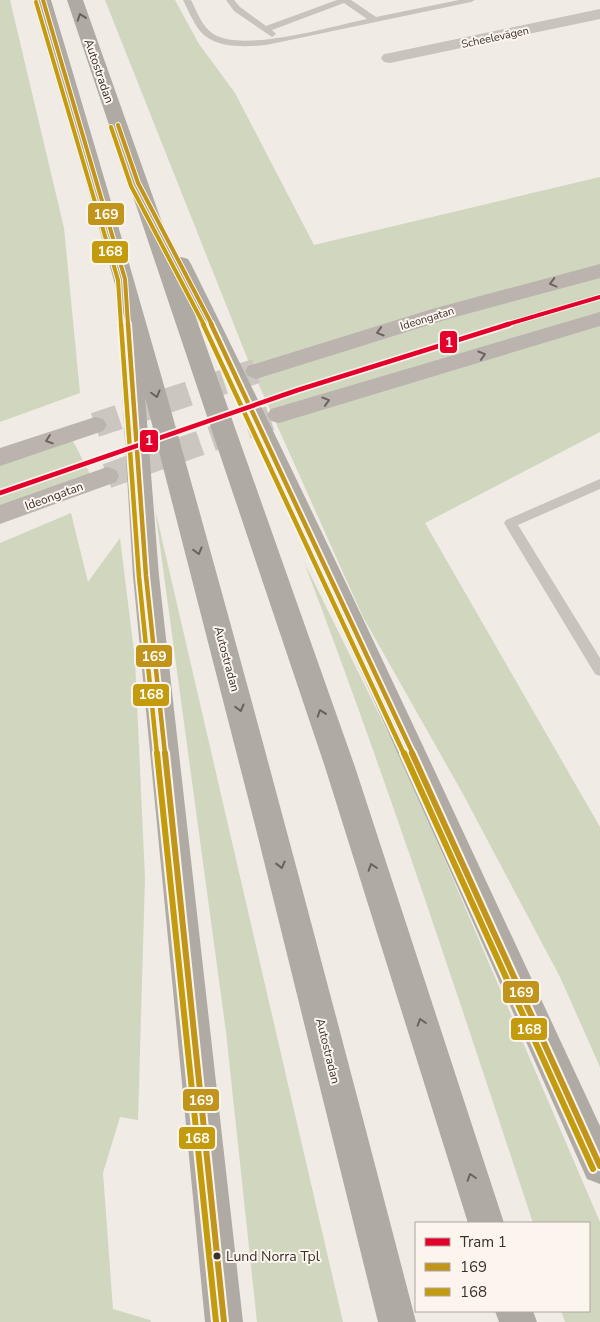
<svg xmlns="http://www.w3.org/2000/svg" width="600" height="1322" font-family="'Nunito Sans',sans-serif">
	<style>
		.green { fill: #d1d6bf }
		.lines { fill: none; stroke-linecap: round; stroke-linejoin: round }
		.secondary-tunnel { stroke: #ccc6c0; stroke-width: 25; stroke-dasharray: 25 12; stroke-linecap: butt }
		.lane { fill: #c9c3be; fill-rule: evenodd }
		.street { fill: #c9c3be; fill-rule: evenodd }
		.secondary { fill: #bab3ae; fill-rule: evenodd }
		.highway { fill: #afaaa4; fill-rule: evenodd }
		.bus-1-far2-casing { stroke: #fbf5ee; stroke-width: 6 }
		.bus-1-far1-casing { stroke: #fbf5ee; stroke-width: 8 }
		.bus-1-casing { stroke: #fbf5ee; stroke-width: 10 }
		.bus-2-far2-casing { stroke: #fbf5ee; stroke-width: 6 }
		.bus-2-far1-casing { stroke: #fbf5ee; stroke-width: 8 }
		.bus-2-casing { stroke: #fbf5ee; stroke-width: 10 }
		.bus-1-far2 { stroke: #c1941c; stroke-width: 4 }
		.bus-1-far1 { stroke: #c1941c; stroke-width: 4.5 }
		.bus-1 { stroke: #c1941c; stroke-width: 6 }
		.bus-2-far2 { stroke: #c49b0d; stroke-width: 4 }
		.bus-2-far1 { stroke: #c49b0d; stroke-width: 4.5 }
		.bus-2 { stroke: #c49b0d; stroke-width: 6 }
		.tram-1-far1-casing { stroke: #fbf5ee; stroke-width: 6 }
		.tram-1-casing { stroke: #fbf5ee; stroke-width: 8 }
		.tram-1-far1 { stroke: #e4002b; stroke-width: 4 }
		.tram-1 { stroke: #e4002b; stroke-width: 4.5 }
		.oneway { stroke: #69615b }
		.oneway2 { stroke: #6e645f }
		.bus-dot { fill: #3b302b; stroke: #fbf5ee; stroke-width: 2 }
		.labels { text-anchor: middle; stroke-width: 4; stroke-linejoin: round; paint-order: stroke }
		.far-street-label { font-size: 11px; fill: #3b302b; stroke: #fbf5ee }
		.street-label { font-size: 12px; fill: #3b302b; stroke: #fbf5ee }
		.near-bus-label { font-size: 14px; fill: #3b302b; stroke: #fbf5ee; text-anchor: start }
		.line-badge { stroke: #fbf5ee; stroke-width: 2 }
		.badge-label { font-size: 14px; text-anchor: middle; font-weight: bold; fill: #fff }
	</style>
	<rect width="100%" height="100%" fill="#f0ebe5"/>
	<g class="green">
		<path d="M0 0H10L64 228 80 393 0 422Z"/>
		<path d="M105 0H175L199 44 235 93 314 245 600 177V432L425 523 600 827V1067L560 977 463 794 363 617 250 365Z"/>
		<path d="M72 439 91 476 0 509V465Z"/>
		<path d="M155 509 343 1322H257L226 1032Z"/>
		<path d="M71 513 88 582 120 538 135 660 145 878 138 1120 120 1117 103 1173 113 1309 150 1320 151 1322H0V543Z"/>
		<path d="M304 562 404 765 600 1222V1322H565L561 1311H589V1223H533C460 1002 387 780 304 562Z"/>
	</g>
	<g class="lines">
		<g class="secondary-tunnel">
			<path d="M95 425 256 371"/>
			<path d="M107 476 279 415"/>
		</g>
		<g class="lane">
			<path d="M183 0H191C197 11 201 25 212 33 240 54 333 26 367 19L344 3 272 30 276 34 272 37 234 11 226 0H234L240 7 266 26 337 0H351L376 17 459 0H475L471 2 266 45C245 47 215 49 200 31 193 22 188 10 183 0Z"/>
			<path d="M600 479V489L518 525 600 658V676L595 674 504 523 506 520Z"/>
		</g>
		<path class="street" d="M600 9V19L390 63 384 62 381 58 384 54 390 53Z"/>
		<g class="secondary">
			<path d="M600 264V278L448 319 256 379 248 376 245 371 248 366 432 309Z"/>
			<path d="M600 312V326L279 423 271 421 267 415 271 409Z"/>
			<path d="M95 417 103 419 107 425 103 431 0 466V448Z"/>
			<path d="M107 467 116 470 119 476 116 482 0 524V505Z"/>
		</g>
		<g class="highway">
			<path d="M35 0H51C184 438 301 880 416 1322H378L255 825 145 397 159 576 243 1322H205L133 576 119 341 122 336 129 334Z"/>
			<path d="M67 0H83L175 259 181 257 188 259 191 264C333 549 466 838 600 1126V1184L587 1179C458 889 331 598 194 312L355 767 504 1223H468L325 767Z"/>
			<path d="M495 1311H533L537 1322H499Z"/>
		</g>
		<defs>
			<g id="bus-1-far2">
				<path d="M43 0 125 279 128 325"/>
				<path d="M118 125 138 183 212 325"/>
			</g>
			<g id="bus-1-far1">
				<path d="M128 324 146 576 165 754"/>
				<path d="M211 324 413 754"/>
			</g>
			<g id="bus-1">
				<path d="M165 753 224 1322"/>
				<path d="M412 753 600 1166"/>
			</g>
			<g id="bus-2-far2">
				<path d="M36 2 118 280 121 325"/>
				<path d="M111 127 131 186 204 325"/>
			</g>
			<g id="bus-2-far1">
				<path d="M121 324 139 577 157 754"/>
				<path d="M203 324 404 754"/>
			</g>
			<g id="bus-2">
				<path d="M157 753 216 1322"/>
				<path d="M404 753 593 1169"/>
			</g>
		</defs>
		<use href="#bus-1-far2" class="bus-1-far2-casing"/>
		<use href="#bus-1-far1" class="bus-1-far1-casing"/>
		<use href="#bus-1" class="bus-1-casing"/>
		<use href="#bus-2-far2" class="bus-2-far2-casing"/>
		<use href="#bus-2-far1" class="bus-2-far1-casing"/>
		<use href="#bus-2" class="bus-2-casing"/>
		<use href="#bus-1-far2" class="bus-1-far2"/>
		<use href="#bus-1-far1" class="bus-1-far1"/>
		<use href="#bus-1" class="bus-1"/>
		<use href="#bus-2-far2" class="bus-2-far2"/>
		<use href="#bus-2-far1" class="bus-2-far1"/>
		<use href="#bus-2" class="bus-2"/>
		<defs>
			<path id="tram-1-far1" d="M505 325 600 297"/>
			<path id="tram-1" d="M0 493 298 390 509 324"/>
		</defs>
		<use href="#tram-1-far1" class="tram-1-far1-casing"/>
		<use href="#tram-1" class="tram-1-casing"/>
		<use href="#tram-1-far1" class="tram-1-far1"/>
		<use href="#tram-1" class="tram-1"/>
	</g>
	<defs><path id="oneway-chevron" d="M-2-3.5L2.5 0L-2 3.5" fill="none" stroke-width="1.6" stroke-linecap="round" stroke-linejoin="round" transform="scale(1.25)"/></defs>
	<g class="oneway">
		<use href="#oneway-chevron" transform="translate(81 17) rotate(-109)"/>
		<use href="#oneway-chevron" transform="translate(156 394) rotate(75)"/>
		<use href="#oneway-chevron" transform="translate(198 551) rotate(75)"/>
		<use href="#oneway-chevron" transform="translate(240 708) rotate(75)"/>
		<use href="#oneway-chevron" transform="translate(321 713) rotate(-109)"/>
		<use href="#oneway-chevron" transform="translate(281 865) rotate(76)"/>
		<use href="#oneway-chevron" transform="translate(372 867) rotate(-108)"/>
		<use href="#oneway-chevron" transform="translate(421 1022) rotate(-108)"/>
		<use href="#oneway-chevron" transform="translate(471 1177) rotate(-108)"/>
	</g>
	<g class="oneway2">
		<use href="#oneway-chevron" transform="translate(553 283) rotate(165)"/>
		<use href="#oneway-chevron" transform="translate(380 332) rotate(163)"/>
		<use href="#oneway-chevron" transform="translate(482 355) rotate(-17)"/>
		<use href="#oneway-chevron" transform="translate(326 401) rotate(-17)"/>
		<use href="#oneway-chevron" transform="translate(49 440) rotate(161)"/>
	</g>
	<circle class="bus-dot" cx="217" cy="1256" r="4.5"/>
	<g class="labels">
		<g class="far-street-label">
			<text transform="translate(495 37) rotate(-12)" y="4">Scheelevägen</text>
			<text transform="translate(427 318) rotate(-17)" y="4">Ideongatan</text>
		</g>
		<g class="street-label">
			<text transform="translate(99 71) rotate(71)" y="4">Autostradan</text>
			<text transform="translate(54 496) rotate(-20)" y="4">Ideongatan</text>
			<text transform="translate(227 659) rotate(75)" y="4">Autostradan</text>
			<text transform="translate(328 1051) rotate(76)" y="4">Autostradan</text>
		</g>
		<g class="near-bus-label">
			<text x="226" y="1261">Lund Norra Tpl</text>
		</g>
	</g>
	<g class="line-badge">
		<rect x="87" y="202" width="38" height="24" rx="5" fill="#c1941c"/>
		<rect x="91" y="240" width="38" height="24" rx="5" fill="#c49b0d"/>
		<rect x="439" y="330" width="19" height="24" rx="5" fill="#e4002b"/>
		<rect x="139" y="429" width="20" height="24" rx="5" fill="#e4002b"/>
		<rect x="135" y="644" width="38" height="24" rx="5" fill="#c1941c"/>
		<rect x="132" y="683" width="38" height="24" rx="5" fill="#c49b0d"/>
		<rect x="502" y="980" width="38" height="24" rx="5" fill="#c1941c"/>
		<rect x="510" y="1017" width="38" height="24" rx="5" fill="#c49b0d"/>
		<rect x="182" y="1088" width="38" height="24" rx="5" fill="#c1941c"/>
		<rect x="178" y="1126" width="38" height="24" rx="5" fill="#c49b0d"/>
	</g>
	<g class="badge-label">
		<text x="106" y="219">169</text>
		<text x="110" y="256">168</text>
		<text x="449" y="347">1</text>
		<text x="149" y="445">1</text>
		<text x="154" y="661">169</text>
		<text x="151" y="699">168</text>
		<text x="521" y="997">169</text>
		<text x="529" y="1034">168</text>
		<text x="201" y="1105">169</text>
		<text x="197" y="1143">168</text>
	</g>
	<rect x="415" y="1222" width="175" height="90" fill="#fbf5ee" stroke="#aea6a0"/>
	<rect x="425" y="1238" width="25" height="8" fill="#e4002b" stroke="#aea6a0"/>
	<text x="460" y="1247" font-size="15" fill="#3b302b">Tram 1</text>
	<rect x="425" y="1263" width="25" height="8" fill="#c1941c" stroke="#aea6a0"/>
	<text x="460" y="1272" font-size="15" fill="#3b302b">169</text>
	<rect x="425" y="1288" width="25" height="8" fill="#c49b0d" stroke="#aea6a0"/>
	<text x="460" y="1297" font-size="15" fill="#3b302b">168</text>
</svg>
